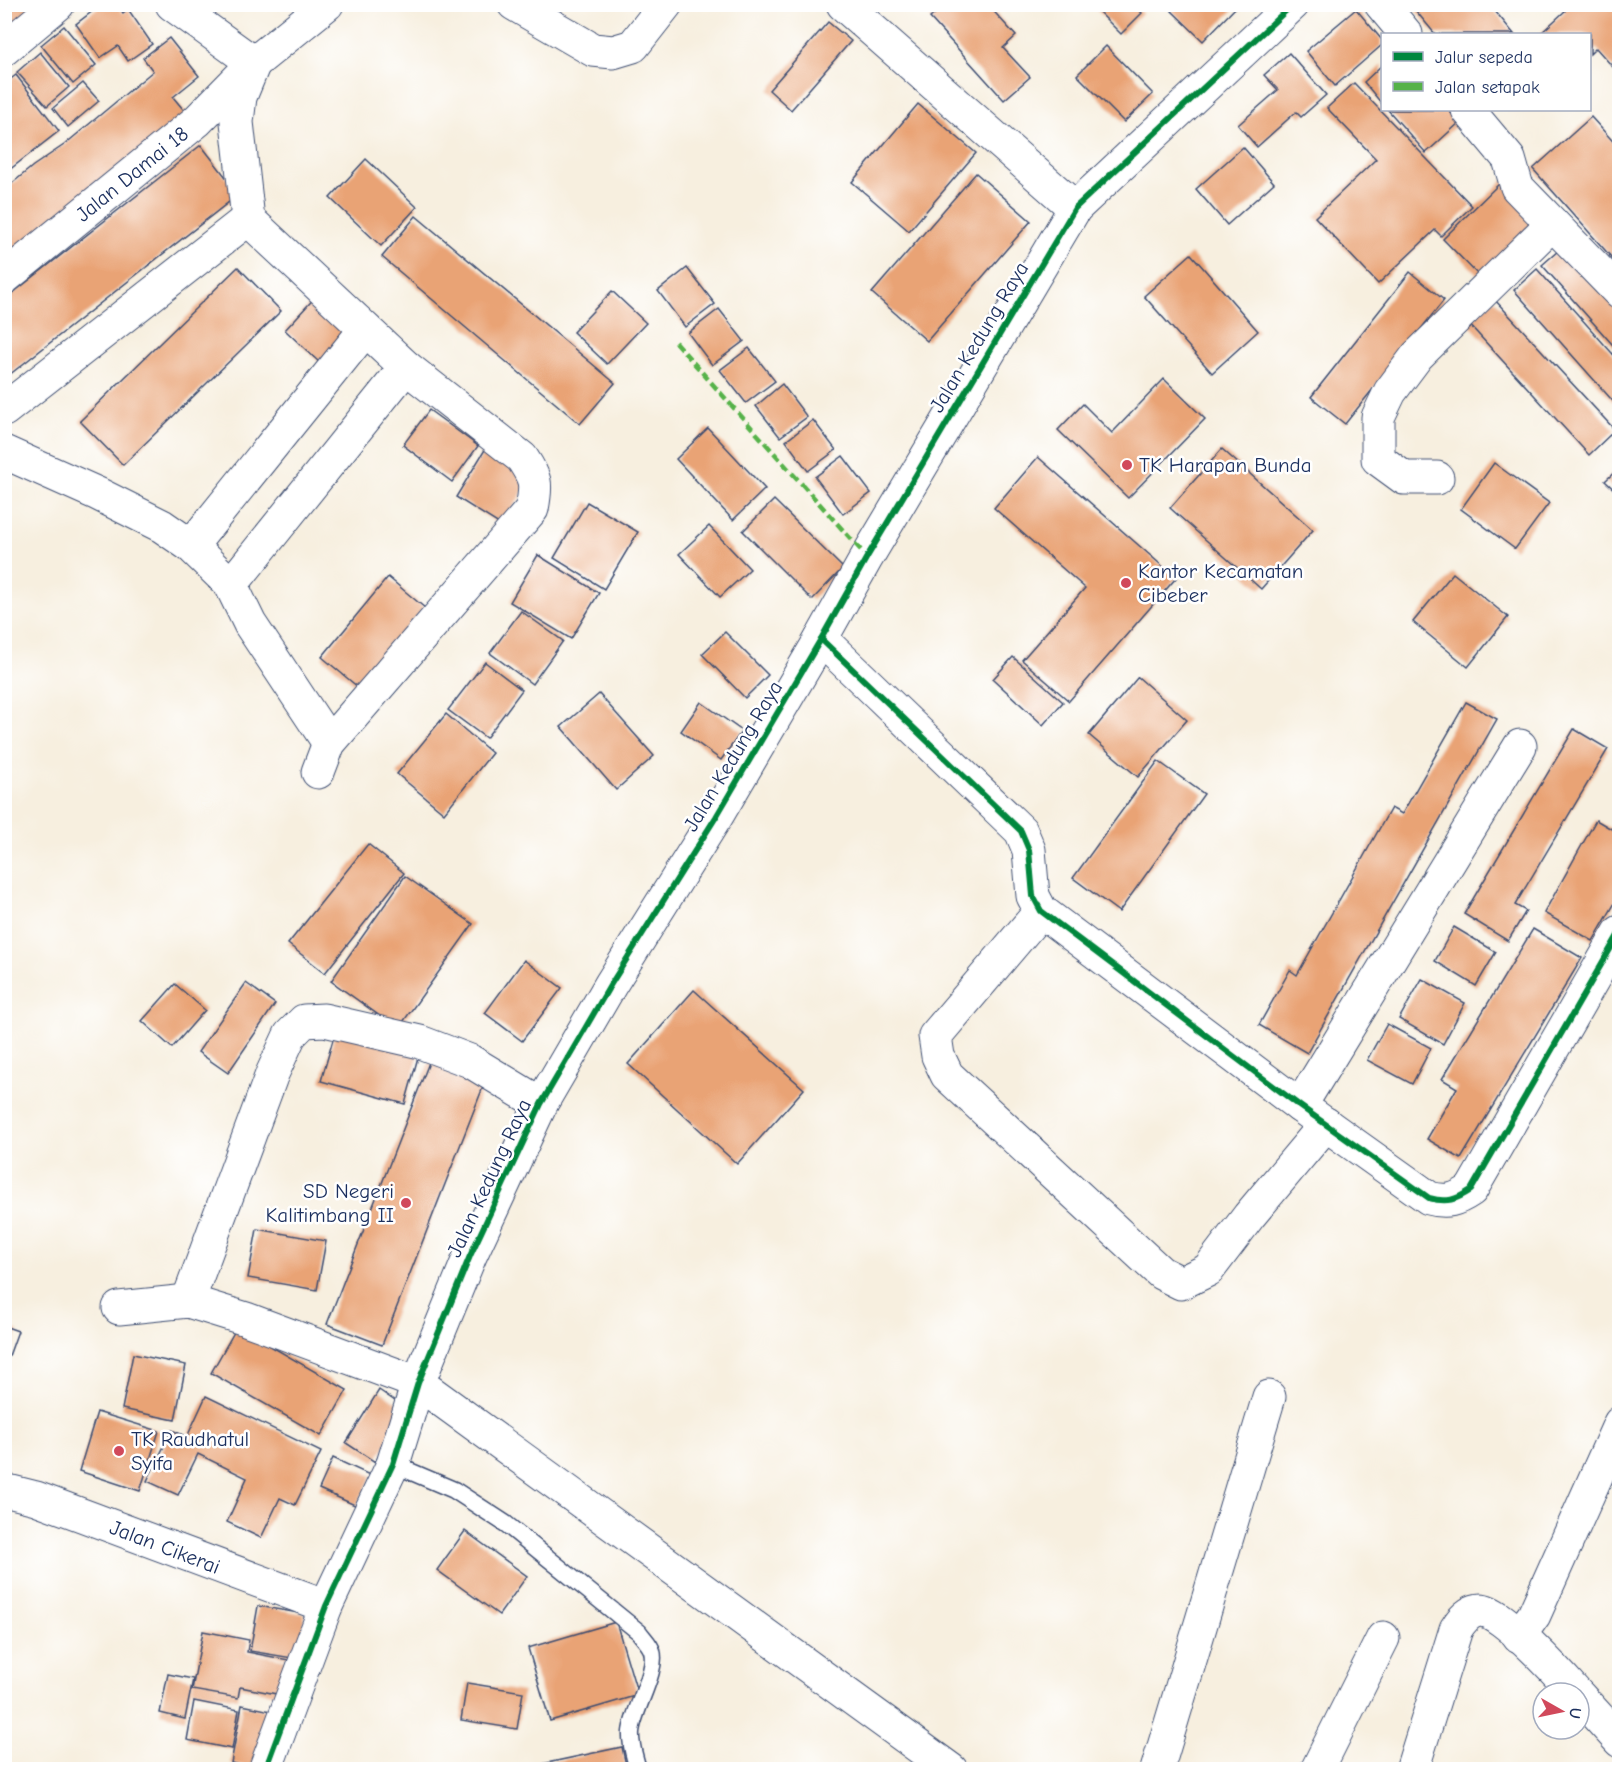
<svg xmlns="http://www.w3.org/2000/svg" width="1624" height="1774" font-family="'Comic Neue',sans-serif">
	<style>
		.building { fill: #e9a375 }
		.lines { fill: none; stroke-linecap: round; stroke-linejoin: round }
		.lane-casing { stroke: #3c4c71; stroke-width: 19 }
		.street-casing { stroke: #3c4c71; stroke-width: 35 }
		.secondary-casing { stroke: #3c4c71; stroke-width: 35 }
		.lane { stroke: #fff; stroke-width: 16 }
		.street { stroke: #fff; stroke-width: 33 }
		.secondary { stroke: #fff; stroke-width: 33 }
		.quiet { stroke: #55b248; stroke-width: 4.5; stroke-dasharray: 9 4.5; stroke-linecap: butt }
		.cycleway-casing { stroke: #fff; stroke-width: 10 }
		.cycleway { stroke: #00873e; stroke-width: 6 }
		.poi-dot { fill: #d1495b; stroke: #fff; stroke-width: 2 }
		.labels { text-anchor: middle; stroke-width: 5; stroke-linejoin: round; paint-order: stroke }
		.street-label { font-size: 21px; fill: #1b2f5e; stroke: #fff }
		.poi-label { font-size: 21px; fill: #1b2f5e; stroke: #fff; text-anchor: start }
	</style>
	<rect width="100%" height="100%" fill="#fff"/>
	<filter id="ink" filterUnits="userSpaceOnUse"><feTurbulence type="fractalNoise" baseFrequency=".0167" numOctaves="2"/><feDisplacementMap in="SourceGraphic" scale="12" xChannelSelector="R" yChannelSelector="G"/><feConvolveMatrix kernelMatrix="1 2 1 2 8 2 1 2 1" color-interpolation-filters="sRGB"/></filter>
	<filter id="wash" filterUnits="userSpaceOnUse"><feTurbulence type="fractalNoise" baseFrequency=".008" numOctaves="4" result="noise"/><feDisplacementMap in="SourceGraphic" scale="24" xChannelSelector="R" yChannelSelector="G"/><feGaussianBlur stdDeviation="1.35" result="paint"/><feColorMatrix in="noise" values="0 0 0 0 0 0 0 0 0 0 0 0 0 0 0 0 0 1.4 0 .05"/><feComposite in="paint" operator="in"/></filter>
	<g filter="url(#wash)">
		<rect width="100%" height="100%" fill="#f7efdf"/>
		<g id="blocks">
			<g class="building">
				<path d="M4 4H39L4 36Z"/>
				<path d="M102 4H117L123 13 128 9 152 44 128 61 118 46 100 58 76 24Z"/>
				<path d="M1091 4H1134L1142 13 1121 34Z"/>
				<path d="M1179 4H1239L1203 41 1172 11Z"/>
				<path d="M1559 4H1620V75L1596 48 1590 54V34H1540L1565 11Z"/>
				<path d="M945 5H988L1016 36 1003 48 1030 77 1004 100 930 18Z"/>
				<path d="M1411 5H1490L1514 34H1435Z"/>
				<path d="M1356 9 1382 40V45L1335 86 1306 51Z"/>
				<path d="M828 22 851 41 791 110 769 90Z"/>
				<path d="M64 26 96 65 73 84 41 45Z"/>
				<path d="M169 38 199 76 173 97 192 120 4 271V190L33 166 64 145 153 71 143 58Z"/>
				<path d="M1106 46 1153 94 1124 122 1077 75Z"/>
				<path d="M40 52 69 87 47 106 17 72Z"/>
				<path d="M1289 53 1326 95 1301 117 1296 112 1257 147 1238 125 1278 90 1264 75Z"/>
				<path d="M1382 65V104L1364 82Z"/>
				<path d="M16 75 59 131 4 174V84Z"/>
				<path d="M83 83 99 101 68 127 53 108Z"/>
				<path d="M1354 83 1472 206 1441 236 1435 230 1378 284 1315 217 1376 159 1327 108Z"/>
				<path d="M918 104 976 153 909 231 852 182Z"/>
				<path d="M1388 110H1448L1460 122 1426 153Z"/>
				<path d="M1591 117 1620 149V267L1533 169Z"/>
				<path d="M201 145 239 194 4 379V300Z"/>
				<path d="M1243 147 1274 183 1227 225 1196 189Z"/>
				<path d="M366 159 417 207 381 246 330 198Z"/>
				<path d="M976 173 1031 221 927 341 872 293Z"/>
				<path d="M1503 180 1543 222 1483 280 1443 239Z"/>
				<path d="M416 216 615 383 580 424 382 257Z"/>
				<path d="M1566 244 1620 305V353L1542 265Z"/>
				<path d="M1191 254 1258 331 1212 373 1144 296Z"/>
				<path d="M238 267 281 311 123 465 80 421Z"/>
				<path d="M687 268 715 304 685 327 658 291Z"/>
				<path d="M1537 269 1620 362V409L1514 290Z"/>
				<path d="M1410 272 1444 300 1345 424 1311 397Z"/>
				<path d="M612 291 646 323 607 364 573 332Z"/>
				<path d="M320 292 355 324 320 363 285 330Z"/>
				<path d="M1494 299 1615 430 1589 455 1468 323Z"/>
				<path d="M719 309 744 341 712 365 688 333Z"/>
				<path d="M749 348 775 381 746 403 720 370Z"/>
				<path d="M1164 379 1205 419 1128 498 1058 430 1083 404 1112 433Z"/>
				<path d="M782 384 807 417 780 437 756 406Z"/>
				<path d="M429 410 478 446 452 482 403 445Z"/>
				<path d="M813 420 836 450 808 471 786 441Z"/>
				<path d="M708 428 765 489 733 520 676 459Z"/>
				<path d="M486 448 532 477 502 526 456 497Z"/>
				<path d="M1222 449 1313 530 1261 589 1170 508Z"/>
				<path d="M843 456 871 493 843 514 815 477Z"/>
				<path d="M1038 457 1176 578 1069 701 1022 660 1085 588 994 508Z"/>
				<path d="M1494 463 1549 503 1515 549 1461 509Z"/>
				<path d="M1620 467V495L1605 481Z"/>
				<path d="M774 500 843 568 812 600 743 531Z"/>
				<path d="M587 502 638 532 604 589 554 558Z"/>
				<path d="M709 526 750 569 720 597 679 554Z"/>
				<path d="M538 555 599 593 571 639 510 602Z"/>
				<path d="M1453 573 1508 617 1468 667 1413 622Z"/>
				<path d="M388 577 425 608 359 688 322 657Z"/>
				<path d="M521 611 563 641 532 684 490 653Z"/>
				<path d="M725 632 768 675 745 698 702 654Z"/>
				<path d="M1013 657 1063 702 1043 725 993 679Z"/>
				<path d="M485 662 522 690 486 738 448 710Z"/>
				<path d="M1138 677 1187 720 1138 777 1089 735Z"/>
				<path d="M599 694 654 756 616 790 561 727Z"/>
				<path d="M701 702 742 731 721 760 681 731Z"/>
				<path d="M1466 702 1497 719 1307 1053 1259 1025 1290 970 1297 975 1391 808 1402 814Z"/>
				<path d="M446 714 492 753 444 813 397 774Z"/>
				<path d="M1574 729 1608 749 1515 905 1526 911 1508 941 1464 914Z"/>
				<path d="M1158 761 1204 794 1119 912 1073 878Z"/>
				<path d="M1596 820 1620 834V894L1593 941 1544 913Z"/>
				<path d="M368 844 404 873 325 973 288 944Z"/>
				<path d="M405 876 473 924 398 1029 331 981Z"/>
				<path d="M1454 927 1496 952 1476 986 1435 961Z"/>
				<path d="M1533 929 1582 958 1461 1159 1427 1139 1457 1088 1442 1079Z"/>
				<path d="M524 960 562 988 522 1041 485 1013Z"/>
				<path d="M1422 979 1465 1003 1443 1044 1399 1019Z"/>
				<path d="M246 983 275 1004 228 1073 198 1052Z"/>
				<path d="M175 984 205 1010 172 1048 142 1021Z"/>
				<path d="M694 990 804 1089 737 1164 628 1064Z"/>
				<path d="M1387 1024 1431 1048 1412 1084 1367 1060Z"/>
				<path d="M337 1026 420 1050 405 1104 321 1081Z"/>
				<path d="M430 1060 485 1082 382 1345 327 1324Z"/>
				<path d="M257 1229 326 1241 317 1290 248 1278Z"/>
				<path d="M4 1326 18 1331 5 1367H4Z"/>
				<path d="M237 1327 347 1390 321 1436 211 1373Z"/>
				<path d="M133 1354 186 1365 175 1420 122 1409Z"/>
				<path d="M379 1390 408 1410 375 1462 346 1443Z"/>
				<path d="M206 1396 321 1452 295 1505 280 1498 261 1538 227 1522 247 1478 198 1454 178 1495 147 1481 172 1430 187 1437Z"/>
				<path d="M97 1412 159 1431 140 1491 79 1471Z"/>
				<path d="M333 1458 372 1476 357 1506 319 1489Z"/>
				<path d="M465 1531 527 1576 499 1615 437 1570Z"/>
				<path d="M258 1606 305 1614 298 1659 250 1651Z"/>
				<path d="M616 1622 638 1695 550 1721 528 1648Z"/>
				<path d="M203 1631 249 1640 247 1652 294 1661 287 1696 240 1687 238 1698 192 1690Z"/>
				<path d="M168 1674 193 1679 185 1719 160 1713Z"/>
				<path d="M467 1683 523 1692 517 1729 461 1720Z"/>
				<path d="M194 1701 239 1710 232 1749 187 1740Z"/>
				<path d="M242 1705 276 1712 262 1770 231 1763Z"/>
				<path d="M622 1747 627 1770H520L519 1769Z"/>
			</g>
		</g>
	</g>
	<g filter="url(#ink)">
		<use href="#blocks" fill-opacity="0" stroke="#3c4c71" stroke-width="1.5"/>
		<g class="lines">
			<defs>
				<path id="lane" d="M393 1464 454 1490 506 1524 639 1632C643 1638 650 1644 652 1651 658 1671 633 1710 631 1732 630 1745 635 1757 638 1770"/>
				<g id="street">
					<path d="M172 4 254 63 327 4"/>
					<path d="M514 4 593 50 613 52 633 46 666 4"/>
					<path d="M843 4 1075 208"/>
					<path d="M1381 4 1406 34"/>
					<path d="M4 49 58 4"/>
					<path d="M254 63 240 97 237 122 248 219 406 367 522 458C536 479 537 483 532 509L329 743 318 772"/>
					<path d="M1468 110 1509 159 1517 187 1620 293"/>
					<path d="M4 278 197 121 248 69"/>
					<path d="M4 410 248 219"/>
					<path d="M4 452 98 494 162 526 191 546 231 585 250 624 329 743"/>
					<path d="M1437 478H1404L1378 459V417L1390 392 1417 356 1552 224"/>
					<path d="M191 546 365 330"/>
					<path d="M231 585 406 367"/>
					<path d="M821 639 1021 831 1029 850 1033 896 1041 911 1300 1106 1429 1198C1447 1203 1456 1200 1471 1190L1620 932"/>
					<path d="M1041 911 935 1036 938 1056 947 1075 1161 1273 1181 1283 1208 1270 1249 1216 1326 1124"/>
					<path d="M1300 1106 1520 746"/>
					<path d="M188 1301 272 1074 290 1035 304 1021 324 1020 420 1042 470 1061 541 1104"/>
					<path d="M119 1308 188 1301 246 1319 418 1383 951 1770"/>
					<path d="M1519 1636 1534 1615 1620 1423"/>
					<path d="M1579 1696 1620 1741"/>
					<path d="M265 1770 326 1606"/>
					<path d="M1157 1770 1269 1397"/>
					<path d="M1317 1770 1383 1638"/>
					<path d="M1412 1770 1456 1629C1461 1621 1469 1610 1481 1610 1501 1610 1561 1676 1576 1693"/>
				</g>
				<path id="secondary" d="M4 1490 36 1498 326 1606 393 1464 418 1383 470 1256 541 1104 611 984 716 817 821 639 867 557 1075 208 1293 4"/>
			</defs>
			<use href="#lane" class="lane-casing"/>
			<use href="#street" class="street-casing"/>
			<use href="#secondary" class="secondary-casing"/>
			<use href="#lane" class="lane"/>
			<use href="#street" class="street"/>
			<use href="#secondary" class="secondary"/>
			<path class="quiet" d="M675 342 867 557"/>
			<defs>
				<g id="cycleway">
					<path d="M821 639 1021 831 1029 850 1033 896 1041 911 1300 1106 1429 1198C1447 1203 1456 1200 1471 1190L1620 932"/>
					<path d="M265 1770 326 1606 393 1464 418 1383 470 1256 541 1104 611 984 716 817 821 639 867 557 1075 208 1293 4"/>
				</g>
			</defs>
			<use href="#cycleway" class="cycleway-casing"/>
			<use href="#cycleway" class="cycleway"/>
		</g>
	</g>
	<g class="poi-dot">
		<circle cx="1127" cy="465" r="6"/>
		<circle cx="1126" cy="583" r="6"/>
		<circle cx="406" cy="1203" r="6"/>
		<circle cx="119" cy="1451" r="6"/>
	</g>
	<g class="labels">
		<g class="street-label">
			<text transform="translate(132 174) rotate(-39)" y="7">Jalan Damai 18</text>
			<text transform="translate(979 337) rotate(-59)" y="7">Jalan Kedung Raya</text>
			<text transform="translate(733 756) rotate(-59)" y="7">Jalan Kedung Raya</text>
			<text transform="translate(489 1178) rotate(-65)" y="7">Jalan Kedung Raya</text>
			<text transform="translate(165 1547) rotate(21)" y="7">Jalan Cikerai</text>
		</g>
		<g class="poi-label">
			<text x="1139" y="472">TK Harapan Bunda</text>
			<text x="1138" y="578">Kantor Kecamatan<tspan x="1138" dy="24">Cibeber</tspan></text>
			<text x="394" y="1198" text-anchor="end">SD Negeri<tspan x="394" dy="24">Kalitimbang II</tspan></text>
			<text x="131" y="1446">TK Raudhatul<tspan x="131" dy="24">Syifa</tspan></text>
		</g>
	</g>
	<rect width="1624" height="1774" fill="none" stroke="#fff" stroke-width="24"/>
	<rect x="1381" y="33" width="210" height="78" fill="#ffffff" stroke="#a4acbf" stroke-width="1.5"/>
	<rect x="1393" y="52" width="30" height="9" fill="#00873e" stroke="#a4acbf" stroke-width="1.5"/>
	<text x="1435" y="63" font-size="18" fill="#1b2f5e">Jalur sepeda</text>
	<rect x="1393" y="82" width="30" height="9" fill="#55b248" stroke="#a4acbf" stroke-width="1.5"/>
	<text x="1435" y="93" font-size="18" fill="#1b2f5e">Jalan setapak</text>
	<g transform="translate(1561 1711) rotate(99)"><circle r="28" fill="#ffffff" stroke="#a4acbf" stroke-width="1.5"/>
	<path d="M0-4.5L10 22L0 15L-10 22Z" fill="#d1495b"/>
	<text y="-9" font-size="16" font-weight="bold" text-anchor="middle" fill="#1b2f5e">U</text>
	</g>
</svg>
